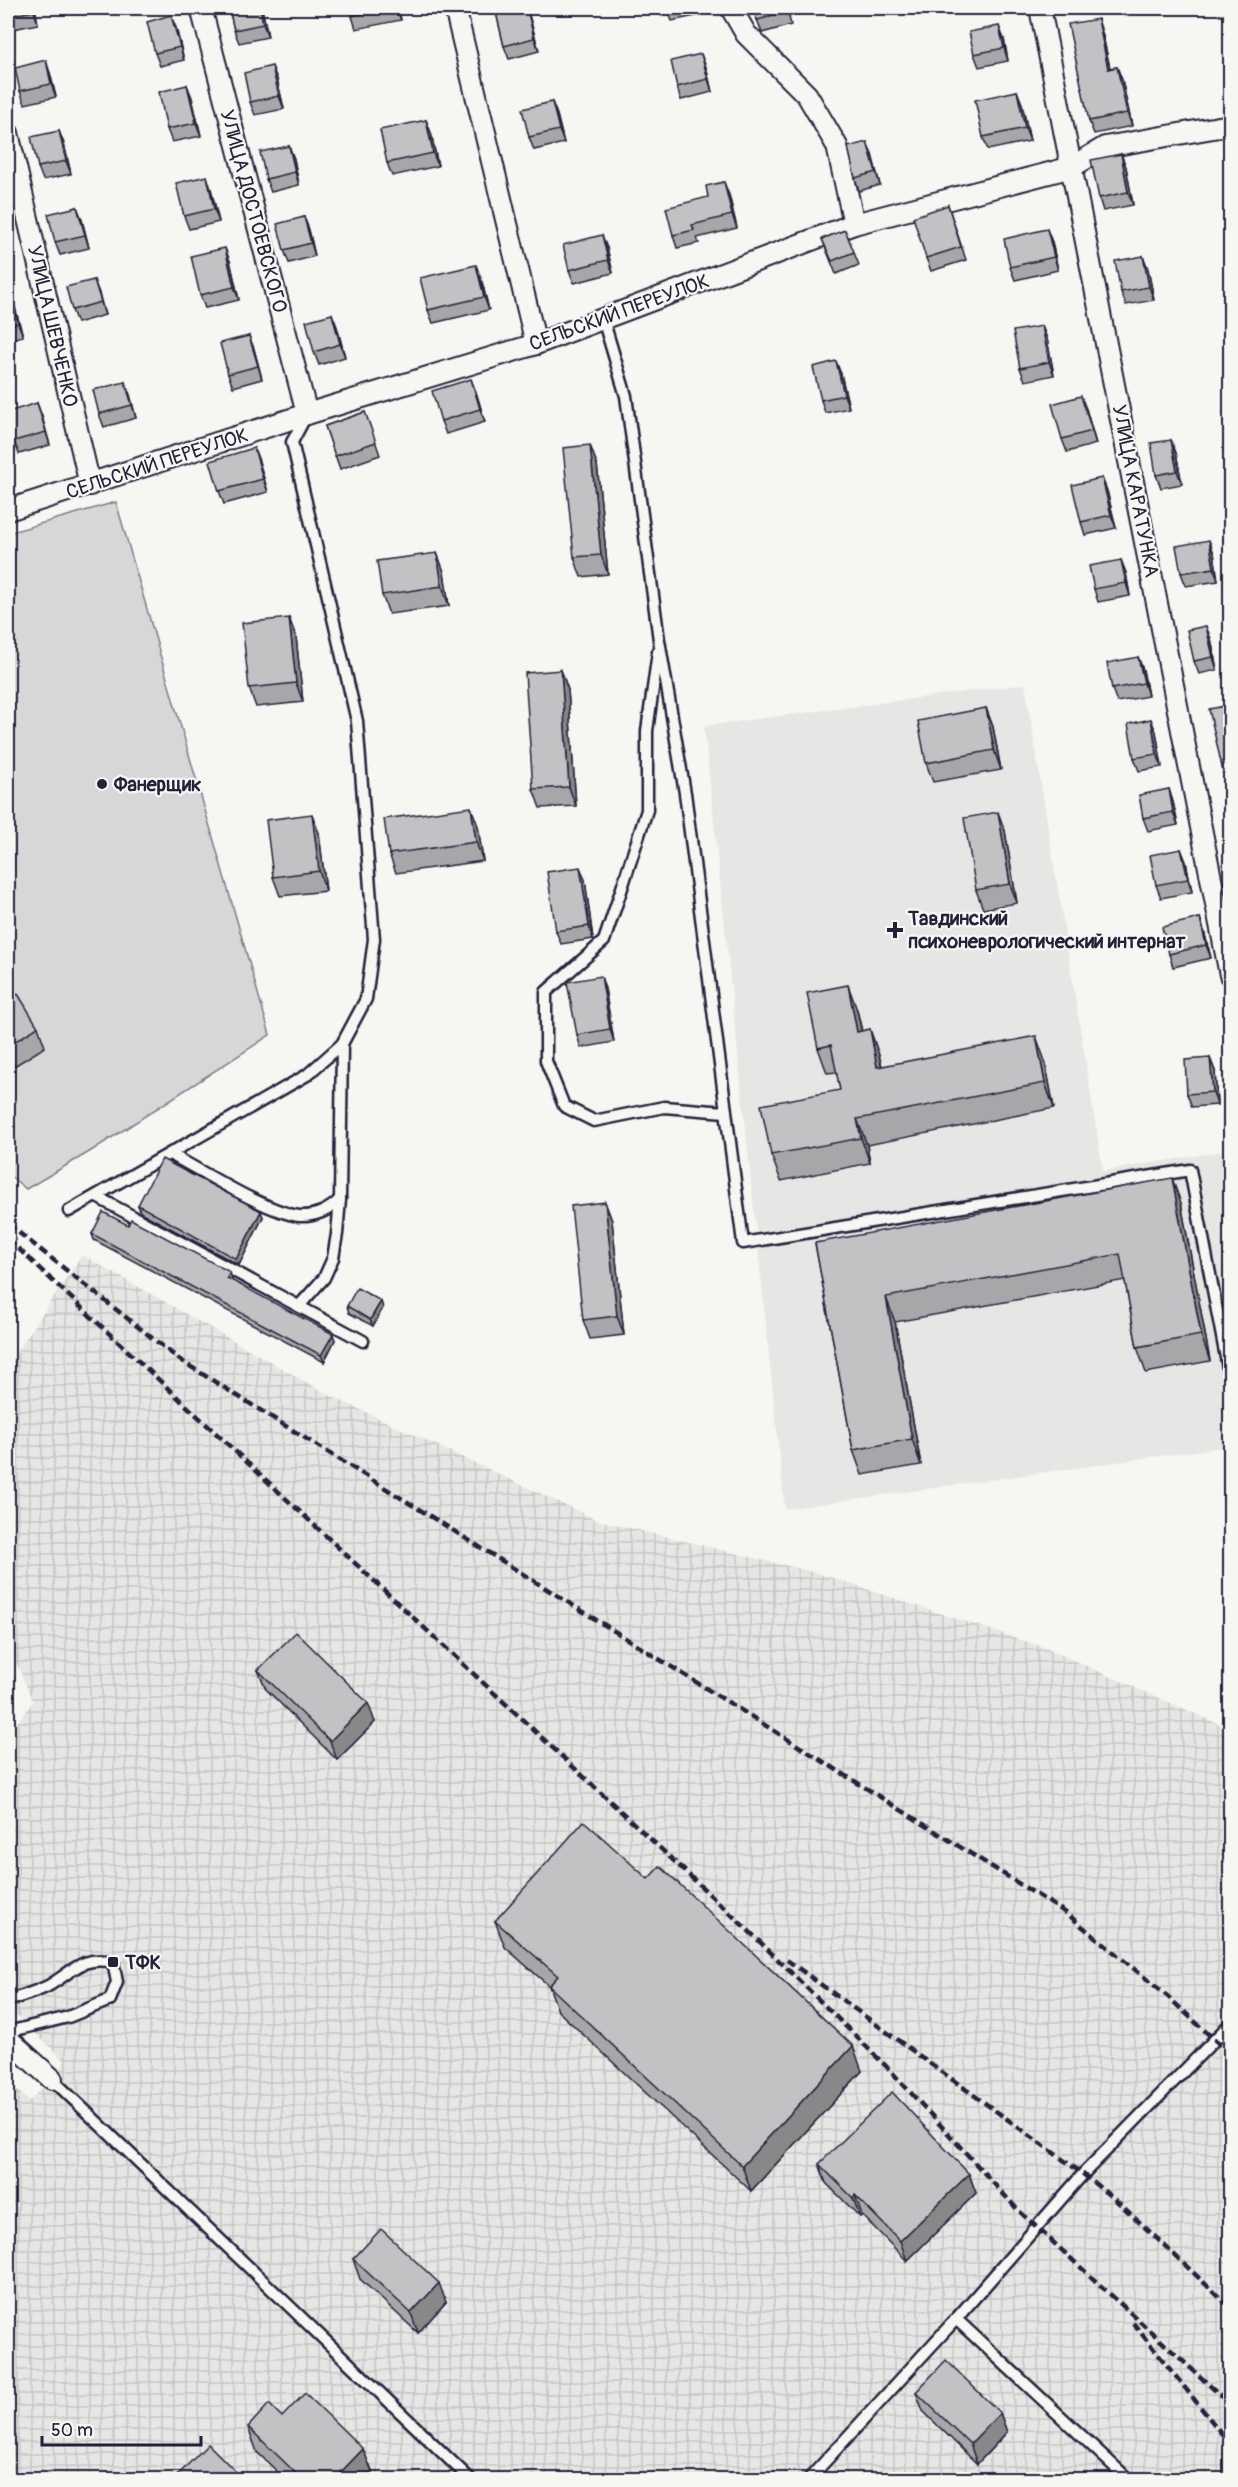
<svg xmlns="http://www.w3.org/2000/svg" width="1238" height="2487" font-family="Pangolin,sans-serif">
	<style>
		.built { fill: #e6e6e4 }
		.industrial { fill: url(#industrial-grid) }
		.garden { fill: #d7d7d7; stroke: #7c7c89; stroke-width: 1.5 }
		.lines { fill: none; stroke-linecap: round; stroke-linejoin: round }
		.service-casing { stroke: #22223b; stroke-width: 15 }
		.minor-casing { stroke: #22223b; stroke-width: 24 }
		.service { stroke: #f6f6f2; stroke-width: 10 }
		.minor { stroke: #f6f6f2; stroke-width: 20 }
		.rail { stroke: #22223b; stroke-width: 4.5; stroke-dasharray: 9 4.5; stroke-linecap: butt }
		.wall { fill: #a7a7a9; stroke: #22223b; stroke-width: 1.5 }
		.shaded-wall { fill: #888889; stroke: #22223b; stroke-width: 1.5 }
		.building { fill: #c2c2c4; stroke: #22223b; stroke-width: 1.5 }
		.poi-dot { fill: #22223b; stroke: #f6f6f2; stroke-width: 2 }
		.labels { text-anchor: middle; stroke-width: 4.5; stroke-linejoin: round; paint-order: stroke }
		.street-label { font-size: 20px; fill: #22223b; stroke: #f6f6f2 }
		.poi-label { font-size: 20px; font-weight: bold; fill: #22223b; stroke: #f6f6f2; text-anchor: start }
	</style>
	<defs>
		<pattern id="industrial-grid" width="8" height="8" patternUnits="userSpaceOnUse" patternTransform="scale(1.5)"><rect width="8" height="8" fill="#e6e6e4"/><path d="M0 4h8M4 0v8" fill="none" stroke="#c5c5c4"/></pattern>
	</defs>
	<rect width="100%" height="100%" fill="#f6f6f2"/>
	<filter id="ink" filterUnits="userSpaceOnUse"><feTurbulence type="fractalNoise" baseFrequency=".0167" numOctaves="2"/><feDisplacementMap in="SourceGraphic" scale="12" xChannelSelector="R" yChannelSelector="G"/><feConvolveMatrix kernelMatrix="1 2 1 2 8 2 1 2 1" color-interpolation-filters="sRGB"/></filter>
	<g filter="url(#ink)">
		<path class="built" d="M1025 684 1103 1171 1230 1150V1446L785 1509 704 726Z"/>
		<path class="industrial" d="M82 1255 329 1395 597 1520 817 1573 1043 1647 1230 1729V2479H8V2081L29 2101 52 2079 65 2061 8 2008V1735L33 1702 8 1643V1365Z"/>
		<path class="garden" d="M116 502 270 1035 91 1151 26 1189 8 1174V533Z"/>
		<g class="lines">
			<defs>
				<g id="service">
					<path d="M603 319 626 396 659 640 685 793 743 1243 1190 1170 1228 1368 1230 1369"/>
					<path d="M658 652 647 731V810L621 891 604 941 546 992V1061L564 1106 594 1121 664 1107 725 1112"/>
					<path d="M170 1154C202 1171 266 1212 299 1216 314 1217 331 1210 340 1199"/>
					<path d="M97 1197 363 1341"/>
					<path d="M69 1211 307 1075 342 1044 366 999 374 939 357 721 292 442 307 414"/>
					<path d="M299 1306 324 1278 333 1258 337 1234 340 1199 342 1044"/>
					<path d="M8 2001C21 1996 36 1992 48 1986 73 1972 81 1955 113 1962L117 1982 110 2000 68 2017 8 2032"/>
					<path d="M52 2079 471 2480"/>
					<path d="M956 2319 1129 2480"/>
					<path d="M808 2480 956 2319 1083 2174 1230 2024"/>
				</g>
				<g id="minor">
					<path d="M201 8 307 414"/>
					<path d="M455 8 536 344"/>
					<path d="M731 8 746 34 807 95 837 146 854 224"/>
					<path d="M1040 8 1230 975"/>
					<path d="M8 133 90 485"/>
					<path d="M8 510 307 414 536 344 854 224 1072 167 1105 147 1230 125"/>
					<path d="M8 2039 52 2079"/>
				</g>
			</defs>
			<use href="#service" class="service-casing"/>
			<use href="#minor" class="minor-casing"/>
			<use href="#service" class="service"/>
			<use href="#minor" class="minor"/>
			<g class="rail">
				<path d="M8 1224 180 1360 1066 1913 1166 1995 1230 2054"/>
				<path d="M8 1239 751 1933 890 2070 1018 2210 1230 2404"/>
				<path d="M787 1960 1083 2174 1119 2203 1230 2307"/>
				<path d="M1133 2323 1226 2439"/>
			</g>
		</g>
		<g class="wall">
			<path d="M8 8H35L38 24 8 30Z"/>
			<path d="M229 8H262L268 37 239 43 234 30Z"/>
			<path d="M350 8H398L401 20 356 29 352 16Z"/>
			<path d="M495 8H527L539 51 509 59 504 46Z"/>
			<path d="M667 8H700L701 15 672 21Z"/>
			<path d="M753 8H787L791 25 762 33Z"/>
			<path d="M176 28 184 60 160 66 155 53Z"/>
			<path d="M1102 32 1110 68 1117 67 1122 80 1132 126 1094 134 1089 121Z"/>
			<path d="M1004 39 1008 61 979 67 974 54Z"/>
			<path d="M706 67 712 92 681 100 677 87Z"/>
			<path d="M50 73 56 97 25 104 20 91Z"/>
			<path d="M277 79 284 109 255 115 250 102Z"/>
			<path d="M187 85 192 98 201 136 172 142 167 129Z"/>
			<path d="M1017 91 1022 104 1030 141 988 150 983 137Z"/>
			<path d="M552 102 557 115 564 143 534 150 529 137Z"/>
			<path d="M426 120 431 133 438 166 392 176 387 163Z"/>
			<path d="M59 131 64 144 71 174 43 180 38 167Z"/>
			<path d="M289 146 294 159 299 185 271 192 266 179Z"/>
			<path d="M1121 154 1126 167 1133 205 1103 211 1099 198Z"/>
			<path d="M872 155 880 185 859 191 855 178Z"/>
			<path d="M211 189 219 222 189 229 184 216Z"/>
			<path d="M729 195 737 228 697 238 699 243 677 248 673 235Z"/>
			<path d="M948 205 966 260 931 271 926 258Z"/>
			<path d="M77 207 82 220 89 248 60 255 55 242Z"/>
			<path d="M304 217 309 230 315 256 289 263 284 250Z"/>
			<path d="M845 230 859 265 836 274 822 239Z"/>
			<path d="M1052 242 1058 270 1015 280 1010 267Z"/>
			<path d="M607 248 613 273 574 283 569 270Z"/>
			<path d="M1143 256 1148 269 1154 300 1126 305 1121 292Z"/>
			<path d="M230 261 239 300 205 308 200 295Z"/>
			<path d="M8 262 11 274 8 275Z"/>
			<path d="M481 278 489 310 433 323 428 310Z"/>
			<path d="M94 280 105 315 77 323 72 310Z"/>
			<path d="M8 294H10L23 336 8 340Z"/>
			<path d="M332 314 337 327 345 357 319 365 314 352Z"/>
			<path d="M1042 326 1047 339 1054 375 1025 381 1020 368Z"/>
			<path d="M249 336 254 349 262 379 233 387 228 374Z"/>
			<path d="M841 374 849 408 825 413 821 400Z"/>
			<path d="M125 382 130 395 136 418 104 427 99 414Z"/>
			<path d="M476 392 485 422 446 434 441 421Z"/>
			<path d="M37 403 50 445 19 454 14 441Z"/>
			<path d="M1086 409 1096 444 1067 452 1062 439Z"/>
			<path d="M365 412 380 455 340 469 325 426Z"/>
			<path d="M1171 440 1176 453 1182 484 1161 488 1156 475Z"/>
			<path d="M254 448 268 492 224 504 219 491Z"/>
			<path d="M597 464 608 574 581 577 574 557Z"/>
			<path d="M1102 478 1107 491 1116 528 1085 535 1081 522Z"/>
			<path d="M437 553 444 572 449 606 389 614 382 595Z"/>
			<path d="M1214 553 1218 581 1186 586 1181 573Z"/>
			<path d="M1121 560 1126 573 1130 596 1098 602 1094 589Z"/>
			<path d="M1230 606V629H1229L1227 623Z"/>
			<path d="M289 618 296 637 303 702 256 707 249 688Z"/>
			<path d="M1211 639 1217 670 1199 674 1194 661Z"/>
			<path d="M1138 657 1143 670 1148 696 1117 702 1112 689Z"/>
			<path d="M561 670 568 690 576 806 540 808 533 789Z"/>
			<path d="M1230 705V785L1227 786 1224 776Z"/>
			<path d="M986 708 993 727 1001 770 933 782 926 763Z"/>
			<path d="M1156 732 1162 767 1139 771 1134 758Z"/>
			<path d="M1169 789 1173 802 1178 825 1148 831 1143 818Z"/>
			<path d="M478 826 483 861 396 873 389 854Z"/>
			<path d="M1005 831 1017 903 983 909 976 890Z"/>
			<path d="M319 833 326 891 280 896 273 877Z"/>
			<path d="M1181 849 1186 862 1192 892 1161 898 1156 885Z"/>
			<path d="M585 880 593 939 561 944 556 931Z"/>
			<path d="M1200 918 1204 931 1211 958 1173 967 1169 954Z"/>
			<path d="M605 989 614 1042 581 1048 577 1035Z"/>
			<path d="M8 1000 38 1027 45 1047 8 1070Z"/>
			<path d="M857 1010 862 1031 879 1055 882 1066 1045 1061 1054 1108 867 1145 870 1163 781 1181 771 1155 840 1090 837 1072 827 1073 818 1048Z"/>
			<path d="M1210 1058 1215 1071 1217 1105 1192 1107 1187 1094Z"/>
			<path d="M605 1202 612 1221 624 1335 590 1339 583 1320Z"/>
			<path d="M1181 1203 1210 1361 1146 1373 1137 1347 1125 1280 895 1322 921 1465 862 1475 853 1450 815 1243Z"/>
			<path d="M138 1205 263 1217 239 1265 140 1212Z"/>
			<path d="M92 1234 232 1279 231 1280 335 1340 324 1362 94 1240Z"/>
			<path d="M347 1306 383 1308 373 1326 349 1313Z"/>
			<path d="M258 1670 375 1722 337 1760 266 1689Z"/>
			<path d="M495 1921 862 2071 751 2191 558 2011 549 1986 505 1947Z"/>
			<path d="M819 2164 969 2174 976 2193 907 2261 862 2215 860 2217 826 2183Z"/>
			<path d="M353 2259 446 2302 418 2333 360 2279Z"/>
			<path d="M916 2392 1000 2413 1007 2432 977 2464 923 2411Z"/>
			<path d="M282 2417 363 2449 373 2474 367 2480H286L257 2452 248 2427Z"/>
		</g>
		<g class="shaded-wall">
			<path d="M33 8H35L38 24 34 11Z"/>
			<path d="M260 8H262L268 37 263 24Z"/>
			<path d="M396 8H398L401 20Z"/>
			<path d="M525 8H527L539 51 526 13Z"/>
			<path d="M171 15 176 28 184 60 180 47Z"/>
			<path d="M1098 19 1102 32 1113 82 1108 69Z"/>
			<path d="M999 26 1004 39 1008 61 1004 48Z"/>
			<path d="M701 54 706 67 712 92 708 79Z"/>
			<path d="M46 60 50 73 56 97 51 84Z"/>
			<path d="M272 66 277 79 284 109 279 96Z"/>
			<path d="M1117 67 1122 80 1132 126 1127 113Z"/>
			<path d="M187 85 192 98 201 136 196 123Z"/>
			<path d="M1017 91 1022 104 1030 141 1025 128Z"/>
			<path d="M552 102 557 115 564 143 559 130Z"/>
			<path d="M426 120 431 133 438 166 433 153Z"/>
			<path d="M59 131 64 144 71 174 66 161Z"/>
			<path d="M867 142 872 155 880 185 876 172Z"/>
			<path d="M289 146 294 159 299 185 295 172Z"/>
			<path d="M1121 154 1126 167 1133 205 1128 192Z"/>
			<path d="M207 176 211 189 219 222 214 209Z"/>
			<path d="M724 182 729 195 737 228 732 215Z"/>
			<path d="M77 207 82 220 89 248 85 235Z"/>
			<path d="M304 217 309 230 315 256 311 243Z"/>
			<path d="M1047 229 1052 242 1058 270 1054 257Z"/>
			<path d="M602 235 607 248 613 273 608 260Z"/>
			<path d="M225 248 230 261 239 300 234 287Z"/>
			<path d="M1143 256 1148 269 1154 300 1149 287Z"/>
			<path d="M476 265 481 278 489 310 484 297Z"/>
			<path d="M94 280 99 293 105 315 101 302Z"/>
			<path d="M10 294 15 307 23 336 18 323Z"/>
			<path d="M332 314 337 327 345 357 340 344Z"/>
			<path d="M1042 326 1047 339 1054 375 1049 362Z"/>
			<path d="M249 336 254 349 262 379 258 366Z"/>
			<path d="M836 361 841 374 849 408 844 395Z"/>
			<path d="M471 379 476 392 485 422 480 409Z"/>
			<path d="M125 382 130 395 136 418 132 405Z"/>
			<path d="M1081 396 1086 409 1096 444 1092 431Z"/>
			<path d="M37 403 42 416 50 445 46 432Z"/>
			<path d="M1171 440 1176 453 1182 484 1177 471Z"/>
			<path d="M590 445 597 464 608 574 601 555Z"/>
			<path d="M254 448 259 461 268 492 263 479Z"/>
			<path d="M1102 478 1107 491 1116 528 1111 515Z"/>
			<path d="M1209 540 1214 553 1218 581 1214 568Z"/>
			<path d="M437 553 444 572 449 606 442 586Z"/>
			<path d="M1121 560 1126 573 1130 596 1126 583Z"/>
			<path d="M289 618 296 637 303 702 296 683Z"/>
			<path d="M1206 626 1211 639 1217 670 1213 657Z"/>
			<path d="M1138 657 1143 670 1148 696 1144 683Z"/>
			<path d="M561 670 568 690 576 806 569 787Z"/>
			<path d="M986 708 993 727 1001 770 994 750Z"/>
			<path d="M1151 719 1156 732 1162 767 1157 754Z"/>
			<path d="M1169 789 1173 802 1178 825 1173 812Z"/>
			<path d="M471 807 478 826 483 861 476 842Z"/>
			<path d="M998 812 1005 831 1017 903 1010 884Z"/>
			<path d="M312 814 319 833 326 891 319 871Z"/>
			<path d="M1181 849 1186 862 1192 892 1188 879Z"/>
			<path d="M580 867 585 880 593 939 589 926Z"/>
			<path d="M1200 918 1204 931 1211 958 1206 945Z"/>
			<path d="M601 976 605 989 614 1042 610 1029Z"/>
			<path d="M848 985 857 1010 867 1057 857 1032Z"/>
			<path d="M870 1029 879 1055 887 1092 877 1067Z"/>
			<path d="M1036 1036 1045 1061 1054 1108 1045 1083Z"/>
			<path d="M1210 1058 1215 1071 1217 1105 1213 1092Z"/>
			<path d="M857 1119 867 1145 870 1163 861 1138Z"/>
			<path d="M1172 1178 1181 1203 1210 1361 1201 1335Z"/>
			<path d="M605 1202 612 1221 624 1335 617 1316Z"/>
			<path d="M261 1211 263 1217 239 1265 236 1259Z"/>
			<path d="M230 1272 232 1279 229 1284 227 1278Z"/>
			<path d="M886 1297 895 1322 921 1465 912 1439Z"/>
			<path d="M381 1301 383 1308 373 1326 370 1320Z"/>
			<path d="M333 1334 335 1340 324 1362 321 1355Z"/>
			<path d="M368 1703 375 1722 337 1760 330 1741Z"/>
			<path d="M853 2046 862 2071 751 2191 742 2166Z"/>
			<path d="M969 2174 976 2193 907 2261 900 2241Z"/>
			<path d="M855 2195 862 2215 860 2217 853 2198Z"/>
			<path d="M439 2283 446 2302 418 2333 411 2313Z"/>
			<path d="M1000 2413 1007 2432 977 2464 970 2444Z"/>
			<path d="M363 2449 373 2474 367 2480H343L340 2473Z"/>
		</g>
		<g class="building">
			<path d="M8 8H33L34 11 8 16Z"/>
			<path d="M229 8H260L263 24 234 30Z"/>
			<path d="M350 8H395L352 16Z"/>
			<path d="M495 8H525L526 13H528L534 38 504 46Z"/>
			<path d="M753 8H785L787 12 757 20Z"/>
			<path d="M171 15 180 47 155 53 147 22Z"/>
			<path d="M1098 19 1108 69 1117 67 1127 113 1089 121 1068 24Z"/>
			<path d="M999 26 1004 48 974 54 969 32Z"/>
			<path d="M701 54 708 79 677 87 671 61Z"/>
			<path d="M46 60 51 84 20 91 15 68Z"/>
			<path d="M272 66 279 96 250 102 244 73Z"/>
			<path d="M187 85 196 123 167 129 159 92Z"/>
			<path d="M1017 91 1025 128 983 137 975 100Z"/>
			<path d="M552 102 559 130 529 137 522 109Z"/>
			<path d="M426 120 433 153 387 163 380 130Z"/>
			<path d="M59 131 66 161 38 167 31 137Z"/>
			<path d="M867 142 876 172 855 178 848 147Z"/>
			<path d="M289 146 295 172 266 179 260 152Z"/>
			<path d="M1121 154 1128 192 1099 198 1091 160Z"/>
			<path d="M207 176 214 209 184 216 176 183Z"/>
			<path d="M724 182 732 215 692 225 694 230 673 235 666 208 708 197 706 186Z"/>
			<path d="M948 205 961 247 926 258 913 217Z"/>
			<path d="M77 207 85 235 55 242 48 214Z"/>
			<path d="M304 217 311 243 284 250 277 224Z"/>
			<path d="M1047 229 1054 257 1010 267 1004 239Z"/>
			<path d="M845 230 854 252 832 261 822 239Z"/>
			<path d="M602 235 608 260 569 270 563 245Z"/>
			<path d="M225 248 234 287 200 295 191 256Z"/>
			<path d="M1143 256 1149 287 1121 292 1115 261Z"/>
			<path d="M476 265 484 297 428 310 420 278Z"/>
			<path d="M94 280 101 302 72 310 66 287Z"/>
			<path d="M8 294H10L18 323 8 326Z"/>
			<path d="M332 314 340 344 314 352 306 321Z"/>
			<path d="M1042 326 1049 362 1020 368 1013 331Z"/>
			<path d="M249 336 258 366 228 374 220 343Z"/>
			<path d="M836 361 844 395 821 400 813 367Z"/>
			<path d="M471 379 480 409 441 421 432 391Z"/>
			<path d="M125 382 132 405 99 414 93 390Z"/>
			<path d="M1081 396 1092 431 1062 439 1052 404Z"/>
			<path d="M37 403 46 432 14 441 8 417V412Z"/>
			<path d="M365 412 376 442 335 456 325 426Z"/>
			<path d="M1171 440 1177 471 1156 475 1151 443Z"/>
			<path d="M590 445 601 555 574 557 563 448Z"/>
			<path d="M254 448 263 479 219 491 210 461Z"/>
			<path d="M1102 478 1111 515 1081 522 1072 485Z"/>
			<path d="M1209 540 1214 568 1181 573 1176 546Z"/>
			<path d="M437 553 442 586 382 595 377 561Z"/>
			<path d="M1121 560 1126 583 1094 589 1089 566Z"/>
			<path d="M1230 606V622L1227 623 1224 607Z"/>
			<path d="M289 618 296 683 249 688 242 623Z"/>
			<path d="M1206 626 1213 657 1194 661 1187 630Z"/>
			<path d="M1138 657 1144 683 1112 689 1107 663Z"/>
			<path d="M561 670 569 787 533 789 525 673Z"/>
			<path d="M1230 705V774L1224 776 1209 709Z"/>
			<path d="M986 708 994 750 926 763 918 721Z"/>
			<path d="M1151 719 1157 754 1134 758 1128 724Z"/>
			<path d="M1169 789 1173 812 1143 818 1139 795Z"/>
			<path d="M471 807 476 842 389 854 384 819Z"/>
			<path d="M998 812 1010 884 976 890 964 818Z"/>
			<path d="M312 814 319 871 273 877 266 820Z"/>
			<path d="M1181 849 1188 879 1156 885 1150 855Z"/>
			<path d="M580 867 589 926 556 931 547 872Z"/>
			<path d="M1200 918 1206 945 1169 954 1162 927Z"/>
			<path d="M601 976 610 1029 577 1035 567 982Z"/>
			<path d="M848 985 857 1032 870 1029 877 1067 1036 1036 1045 1083 857 1119 861 1138 771 1155 761 1105 840 1090 831 1045 818 1048 807 993Z"/>
			<path d="M18 994 38 1027 8 1046V1000Z"/>
			<path d="M1210 1058 1213 1092 1187 1094 1185 1060Z"/>
			<path d="M162 1159 261 1211 236 1259 138 1205Z"/>
			<path d="M1172 1178 1201 1335 1137 1347 1120 1254 886 1297 912 1439 853 1450 815 1243Z"/>
			<path d="M605 1202 617 1316 583 1320 571 1206Z"/>
			<path d="M103 1212 128 1225 131 1219 230 1272 227 1278 333 1334 321 1355 92 1234Z"/>
			<path d="M357 1288 381 1301 370 1320 347 1306Z"/>
			<path d="M296 1632 368 1703 330 1741 258 1670Z"/>
			<path d="M584 1821 648 1879 660 1866 853 2046 742 2166 549 1986 558 1976 495 1921Z"/>
			<path d="M892 2092 969 2174 900 2241 855 2195 853 2198 819 2164Z"/>
			<path d="M381 2229 439 2283 411 2313 353 2259Z"/>
			<path d="M946 2360 1000 2413 970 2444 916 2392Z"/>
			<path d="M305 2393 363 2449 340 2473 347 2480H303L248 2427 269 2404 282 2417Z"/>
			<path d="M208 2444 244 2480H173Z"/>
		</g>
	</g>
	<g class="poi-dot">
		<circle cx="102" cy="784" r="6"/>
		<path d="M892 921h6v6h6v6h-6v6h-6v-6h-6v-6h6z"/>
		<rect x="107" y="1956" width="12" height="12" rx="3"/>
	</g>
	<g class="labels">
		<g class="street-label">
			<text transform="translate(254 211) rotate(75)" y="7">УЛИЦА ДОСТОЕВСКОГО</text>
			<text transform="translate(619 312) rotate(-20)" y="7">СЕЛЬСКИЙ ПЕРЕУЛОК</text>
			<text transform="translate(53 326) rotate(77)" y="7">УЛИЦА ШЕВЧЕНКО</text>
			<text transform="translate(157 463) rotate(-18)" y="7">СЕЛЬСКИЙ ПЕРЕУЛОК</text>
			<text transform="translate(1136 491) rotate(79)" y="7">УЛИЦА КАРАТУНКА</text>
		</g>
		<g class="poi-label">
			<text x="114" y="791">Фанерщик</text>
			<text x="908" y="925">Тавдинский<tspan x="908" dy="23">психоневрологический интернат</tspan></text>
			<text x="125" y="1969">ТФК</text>
		</g>
	</g>
	<rect width="1238" height="2487" fill="none" stroke="#f6f6f2" stroke-width="30"/>
	<rect x="15" y="15" width="1208" height="2457" fill="none" stroke="#22223b" stroke-width="2" filter="url(#ink)"/>
	<path d="M42 2436v9h159v-9" fill="none" stroke="#22223b" stroke-width="3"/>
	<text x="51" y="2436" font-size="18" fill="#22223b" stroke="#f6f6f2" stroke-width="4.5" paint-order="stroke">50 m</text>
</svg>
